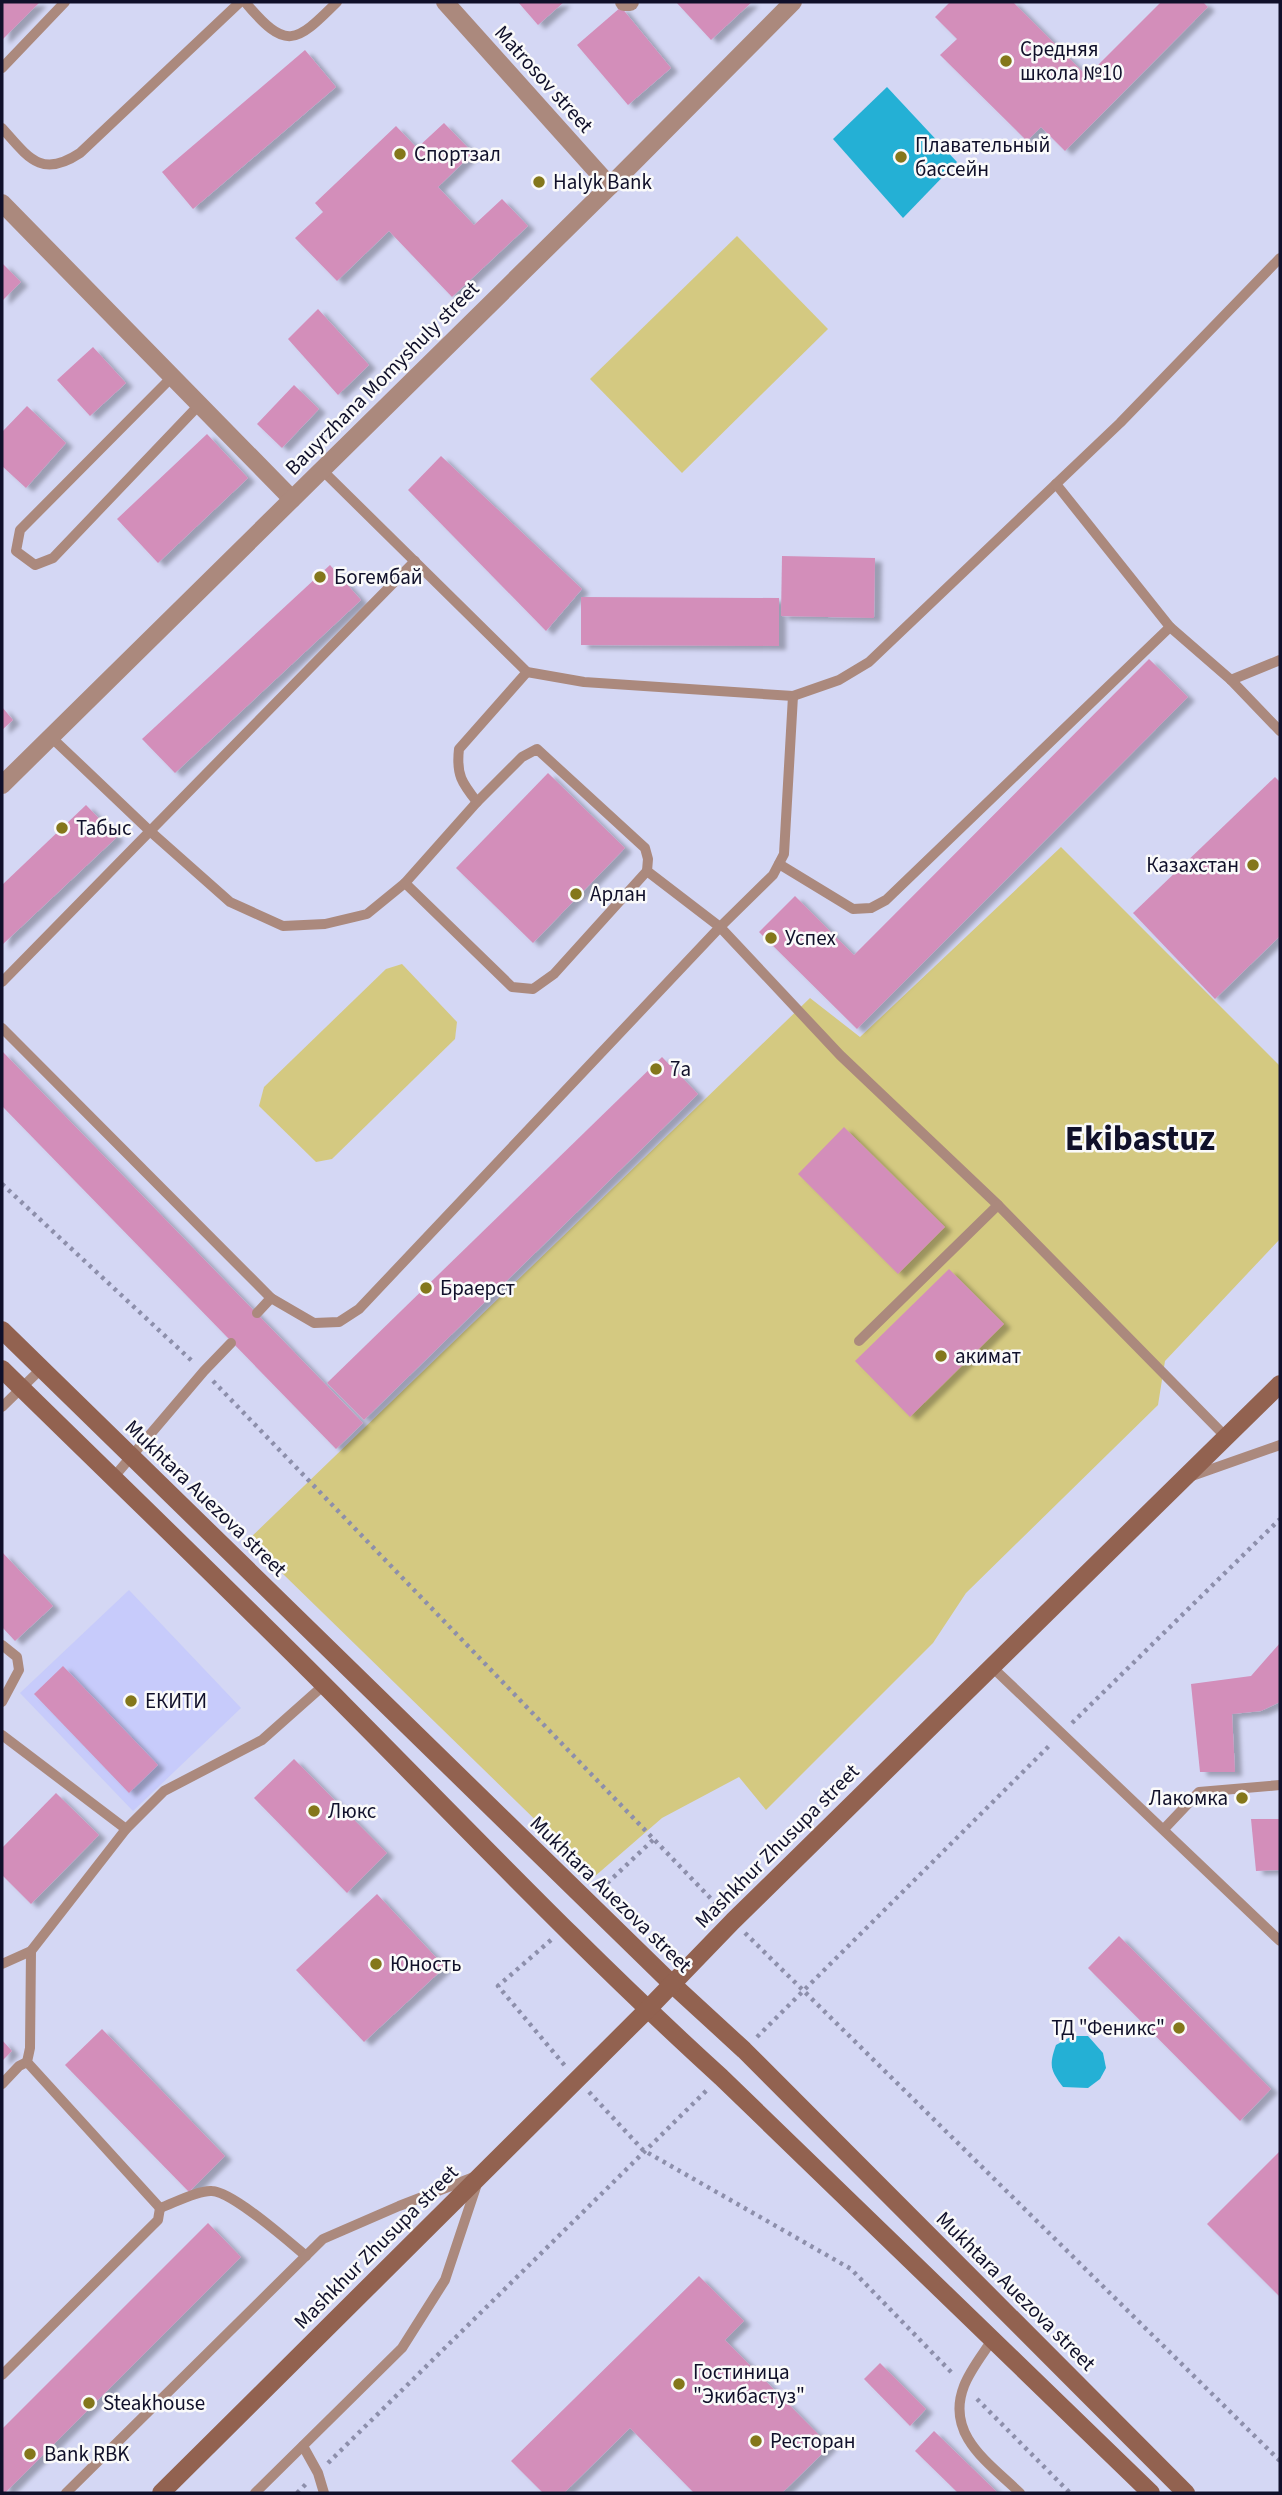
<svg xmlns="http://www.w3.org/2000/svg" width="1282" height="2495" font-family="'Source Sans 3',sans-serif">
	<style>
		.built { fill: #c7cbfb }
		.green { fill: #d4c981 }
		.water { fill: #24b0d5 }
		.building { fill: #d38eba; filter: url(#shadow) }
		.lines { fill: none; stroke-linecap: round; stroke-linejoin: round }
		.path { stroke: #8d8fab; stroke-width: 4.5; stroke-dasharray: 3.5 5; stroke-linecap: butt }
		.lane { stroke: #ab897d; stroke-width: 10 }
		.street { stroke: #ab897d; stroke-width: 18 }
		.secondary { stroke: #926250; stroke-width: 18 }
		.poi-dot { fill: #84771b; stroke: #fafafa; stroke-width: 2.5 }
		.labels { text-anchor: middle; stroke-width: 5; stroke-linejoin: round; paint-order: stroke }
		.poi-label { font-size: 21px; fill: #10102a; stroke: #fafafa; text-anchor: start }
		.street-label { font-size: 21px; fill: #10102a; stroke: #fafafa }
		.town-label { font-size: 35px; font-weight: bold; fill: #10102a; stroke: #fafafa }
	</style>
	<defs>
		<filter id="shadow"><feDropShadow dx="7" dy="4" stdDeviation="2" flood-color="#0004"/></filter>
	</defs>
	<rect width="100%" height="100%" fill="#d4d7f4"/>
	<path class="built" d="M129 1590 241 1708 133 1811 20 1693Z"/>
	<g class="green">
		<path d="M737 236 828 329 682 473 590 379Z"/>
		<path d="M1061 847 1280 1066V1239L1165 1361 1158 1405 966 1593 933 1643 766 1810 739 1777 662 1818 594 1877 248 1540 810 998 860 1037Z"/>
		<path d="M402 964 457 1022 455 1039 332 1159 316 1162 259 1106 264 1087 386 969Z"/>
	</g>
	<g class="water">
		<path d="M887 87 957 162 903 218 833 139Z"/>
		<path d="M1072 2036H1088L1103 2053 1106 2068 1100 2079 1088 2088 1063 2087C1050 2070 1049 2065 1056 2045Z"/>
	</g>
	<g class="building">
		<path d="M2 2H40L2 40Z"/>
		<path d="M518 2H564L538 25Z"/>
		<path d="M676 2H752L711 40Z"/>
		<path d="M950 2H1013L1087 76 1161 2H1203L1208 7 1065 151 1041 127 1027 141 940 55 957 39 935 17Z"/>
		<path d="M621 7 671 68 628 105 577 45Z"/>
		<path d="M305 50 336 87 193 209 162 172Z"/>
		<path d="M444 123 473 153 438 187 474 225 502 199 528 226 452 297 389 231 337 281 295 238 323 212 315 203 396 126 417 148Z"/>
		<path d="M2 263 21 282 2 301Z"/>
		<path d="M318 309 369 365 338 395 288 339Z"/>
		<path d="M93 347 126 383 90 416 57 380Z"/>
		<path d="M294 385 319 409 282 448 257 424Z"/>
		<path d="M27 406 66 443 26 488 2 466V432Z"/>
		<path d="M207 434 248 478 158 563 117 519Z"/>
		<path d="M441 456 582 589 546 631 408 490Z"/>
		<path d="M782 556 875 558 874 618 781 616Z"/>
		<path d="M330 565 361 600 175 773 142 739Z"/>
		<path d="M581 597 779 598V646L581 645Z"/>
		<path d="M1149 659 1188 697 857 1029 759 932 795 896 854 955Z"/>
		<path d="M2 707 13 720 2 730Z"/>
		<path d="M548 773 625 848 533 943 456 868Z"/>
		<path d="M1275 777 1280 782V936L1215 999 1133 913Z"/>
		<path d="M86 805 117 837 2 945V885Z"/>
		<path d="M2 1051 363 1423 336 1449 2 1106Z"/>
		<path d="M662 1057 698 1094 364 1420 327 1383Z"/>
		<path d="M844 1127 945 1227 898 1274 798 1174Z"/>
		<path d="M949 1269 1004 1324 910 1417 855 1361Z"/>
		<path d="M2 1552 53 1606 15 1641 2 1627Z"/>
		<path d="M1280 1643V1702L1261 1711 1232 1714 1235 1772H1200L1191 1684 1251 1676Z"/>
		<path d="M63 1666 158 1765 129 1793 34 1694Z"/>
		<path d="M294 1759 387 1853 347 1893 254 1798Z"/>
		<path d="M56 1793 99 1835 31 1904 2 1875V1848Z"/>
		<path d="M1251 1819H1280V1870L1256 1871Z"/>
		<path d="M377 1894 445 1967 364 2042 296 1970Z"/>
		<path d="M1119 1936 1271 2089 1240 2121 1088 1968Z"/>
		<path d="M102 2029 225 2156 189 2192 65 2065Z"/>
		<path d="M2 2040 12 2051 2 2061Z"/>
		<path d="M1280 2151V2297L1207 2224Z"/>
		<path d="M208 2223 241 2257 5 2493H2V2429Z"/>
		<path d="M699 2276 744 2321 725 2340 830 2446 782 2493H694L630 2428 564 2493H543L511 2461Z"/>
		<path d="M880 2363 926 2409 910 2426 864 2379Z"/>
		<path d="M934 2431 998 2493H958L915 2451Z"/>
	</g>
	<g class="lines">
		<g class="path">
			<path d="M2 1184 192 1361"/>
			<path d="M213 1381 719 1907"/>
			<path d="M1072 1723 1280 1519"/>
			<path d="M601 1889 654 1839"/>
			<path d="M745 1933 1280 2461"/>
			<path d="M551 1940 498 1986 566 2067"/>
			<path d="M757 2037 1051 1744"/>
			<path d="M589 2092 643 2150 851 2269 954 2375"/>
			<path d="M977 2399 1070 2493"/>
			<path d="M328 2463 708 2089"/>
			<path d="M297 2493 306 2484"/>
		</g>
		<g class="lane">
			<path d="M245 2C286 51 295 44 337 2"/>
			<path d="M2 68 65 2"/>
			<path d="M2 128C28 157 41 179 80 153L240 2"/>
			<path d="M172 377 20 530 16 551 35 565 53 558 199 405"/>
			<path d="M321 469 527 672 584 682 793 696 839 680 869 662 1120 423 1280 258"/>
			<path d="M1056 484 1170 627 1231 680 1280 731"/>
			<path d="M1231 680 1280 660"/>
			<path d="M51 737 151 832 230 902 283 926 325 924 367 914 405 883 477 802 522 757 537 749 645 848 648 859 647 871 720 927 840 1055 998 1205 1226 1437"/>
			<path d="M477 802C462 783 456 775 459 749L527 672"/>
			<path d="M779 864 853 909 871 908 886 900 1170 627"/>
			<path d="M405 883 512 987 533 989 554 974 647 871"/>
			<path d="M2 982 415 561"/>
			<path d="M2 1028 271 1298 257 1313"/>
			<path d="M271 1298 314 1323 339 1322 359 1309 720 927 773 875 784 854 793 696"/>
			<path d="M859 1341 998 1205"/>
			<path d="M2 1407 41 1369"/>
			<path d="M1189 1477 1280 1445"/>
			<path d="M113 1478 204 1371 231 1343"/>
			<path d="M2 1645 17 1657 19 1670 2 1702"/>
			<path d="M992 1667 1280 1941"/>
			<path d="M2 1735 126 1829"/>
			<path d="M1164 1829 1199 1792 1280 1785"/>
			<path d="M31 1951 30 2048 27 2062 160 2208C174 2203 198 2190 212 2191 233 2192 288 2241 306 2256"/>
			<path d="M2 1964 31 1951 126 1829 164 1791 262 1740 324 1685"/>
			<path d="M2 2084 19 2066 27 2062"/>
			<path d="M992 2340C983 2354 970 2370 964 2386 945 2435 989 2463 1020 2493"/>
			<path d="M2 2375 158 2220 160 2208"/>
			<path d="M303 2446 318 2473 324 2493"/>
			<path d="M66 2493 323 2239 399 2206 474 2177"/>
			<path d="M255 2493 402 2348 445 2280 478 2181"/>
		</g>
		<g class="street">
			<path d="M445 2 610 186"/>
			<path d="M624 2H630"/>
			<path d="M2 203 292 499"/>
			<path d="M2 785 610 186 793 2"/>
		</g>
		<g class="secondary">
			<path d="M2 1330 671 1983 744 2050 1186 2493"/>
			<path d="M2 1369C116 1481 232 1592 345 1706 469 1831 590 1958 721 2077L1151 2493"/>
			<path d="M161 2493 647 2010 733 1921 1280 1384"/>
		</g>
	</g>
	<g class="poi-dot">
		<circle cx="1006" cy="61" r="7"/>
		<circle cx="400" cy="154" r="7"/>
		<circle cx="901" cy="157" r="7"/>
		<circle cx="539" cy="182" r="7"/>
		<circle cx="320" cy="577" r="7"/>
		<circle cx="62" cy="828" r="7"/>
		<circle cx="1253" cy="865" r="7"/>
		<circle cx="576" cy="894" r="7"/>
		<circle cx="771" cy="938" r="7"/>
		<circle cx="656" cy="1069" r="7"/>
		<circle cx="426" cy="1288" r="7"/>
		<circle cx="941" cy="1356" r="7"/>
		<circle cx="131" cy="1701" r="7"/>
		<circle cx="1242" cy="1798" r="7"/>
		<circle cx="314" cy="1811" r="7"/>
		<circle cx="376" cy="1964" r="7"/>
		<circle cx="1179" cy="2028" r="7"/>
		<circle cx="679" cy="2384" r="7"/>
		<circle cx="89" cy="2403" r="7"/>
		<circle cx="756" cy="2441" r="7"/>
		<circle cx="30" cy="2454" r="7"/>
	</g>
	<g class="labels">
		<g class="poi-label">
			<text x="1020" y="56">Средняя<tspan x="1020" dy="24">школа №10</tspan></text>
			<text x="915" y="152">Плавательный<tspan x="915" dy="24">бассейн</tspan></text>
			<text x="414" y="161">Спортзал</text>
			<text x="553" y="189">Halyk Bank</text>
			<text x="334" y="584">Богембай</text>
			<text x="76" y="835">Табыс</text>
			<text x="1239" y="872" text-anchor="end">Казахстан</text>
			<text x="590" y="901">Арлан</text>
			<text x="785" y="945">Успех</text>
			<text x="670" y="1076">7а</text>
			<text x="440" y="1295">Браерст</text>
			<text x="955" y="1363">акимат</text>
			<text x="145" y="1708">ЕКИТИ</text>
			<text x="1228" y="1805" text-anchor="end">Лакомка</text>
			<text x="328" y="1818">Люкс</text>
			<text x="390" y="1971">Юность</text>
			<text x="1165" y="2035" text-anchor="end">ТД "Феникс"</text>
			<text x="693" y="2379">Гостиница<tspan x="693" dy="24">"Экибастуз"</tspan></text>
			<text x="103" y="2410">Steakhouse</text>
			<text x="770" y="2448">Ресторан</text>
			<text x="44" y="2461">Bank RBK</text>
		</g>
		<g class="street-label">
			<text transform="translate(544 79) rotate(48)" y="7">Matrosov street</text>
			<text transform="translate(382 378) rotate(-45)" y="7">Bauyrzhana Momyshuly street</text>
			<text transform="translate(206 1498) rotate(44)" y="7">Mukhtara Auezova street</text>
			<text transform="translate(777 1846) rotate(-45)" y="7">Mashkhur Zhusupa street</text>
			<text transform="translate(611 1894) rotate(44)" y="7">Mukhtara Auezova street</text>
			<text transform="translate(376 2247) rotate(-45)" y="7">Mashkhur Zhusupa street</text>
			<text transform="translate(1016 2291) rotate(45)" y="7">Mukhtara Auezova street</text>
		</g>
		<g class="town-label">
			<text x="1140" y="1150">Ekibastuz</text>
		</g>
	</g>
	<rect width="1282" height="2495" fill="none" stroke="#10102a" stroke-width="7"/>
</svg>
